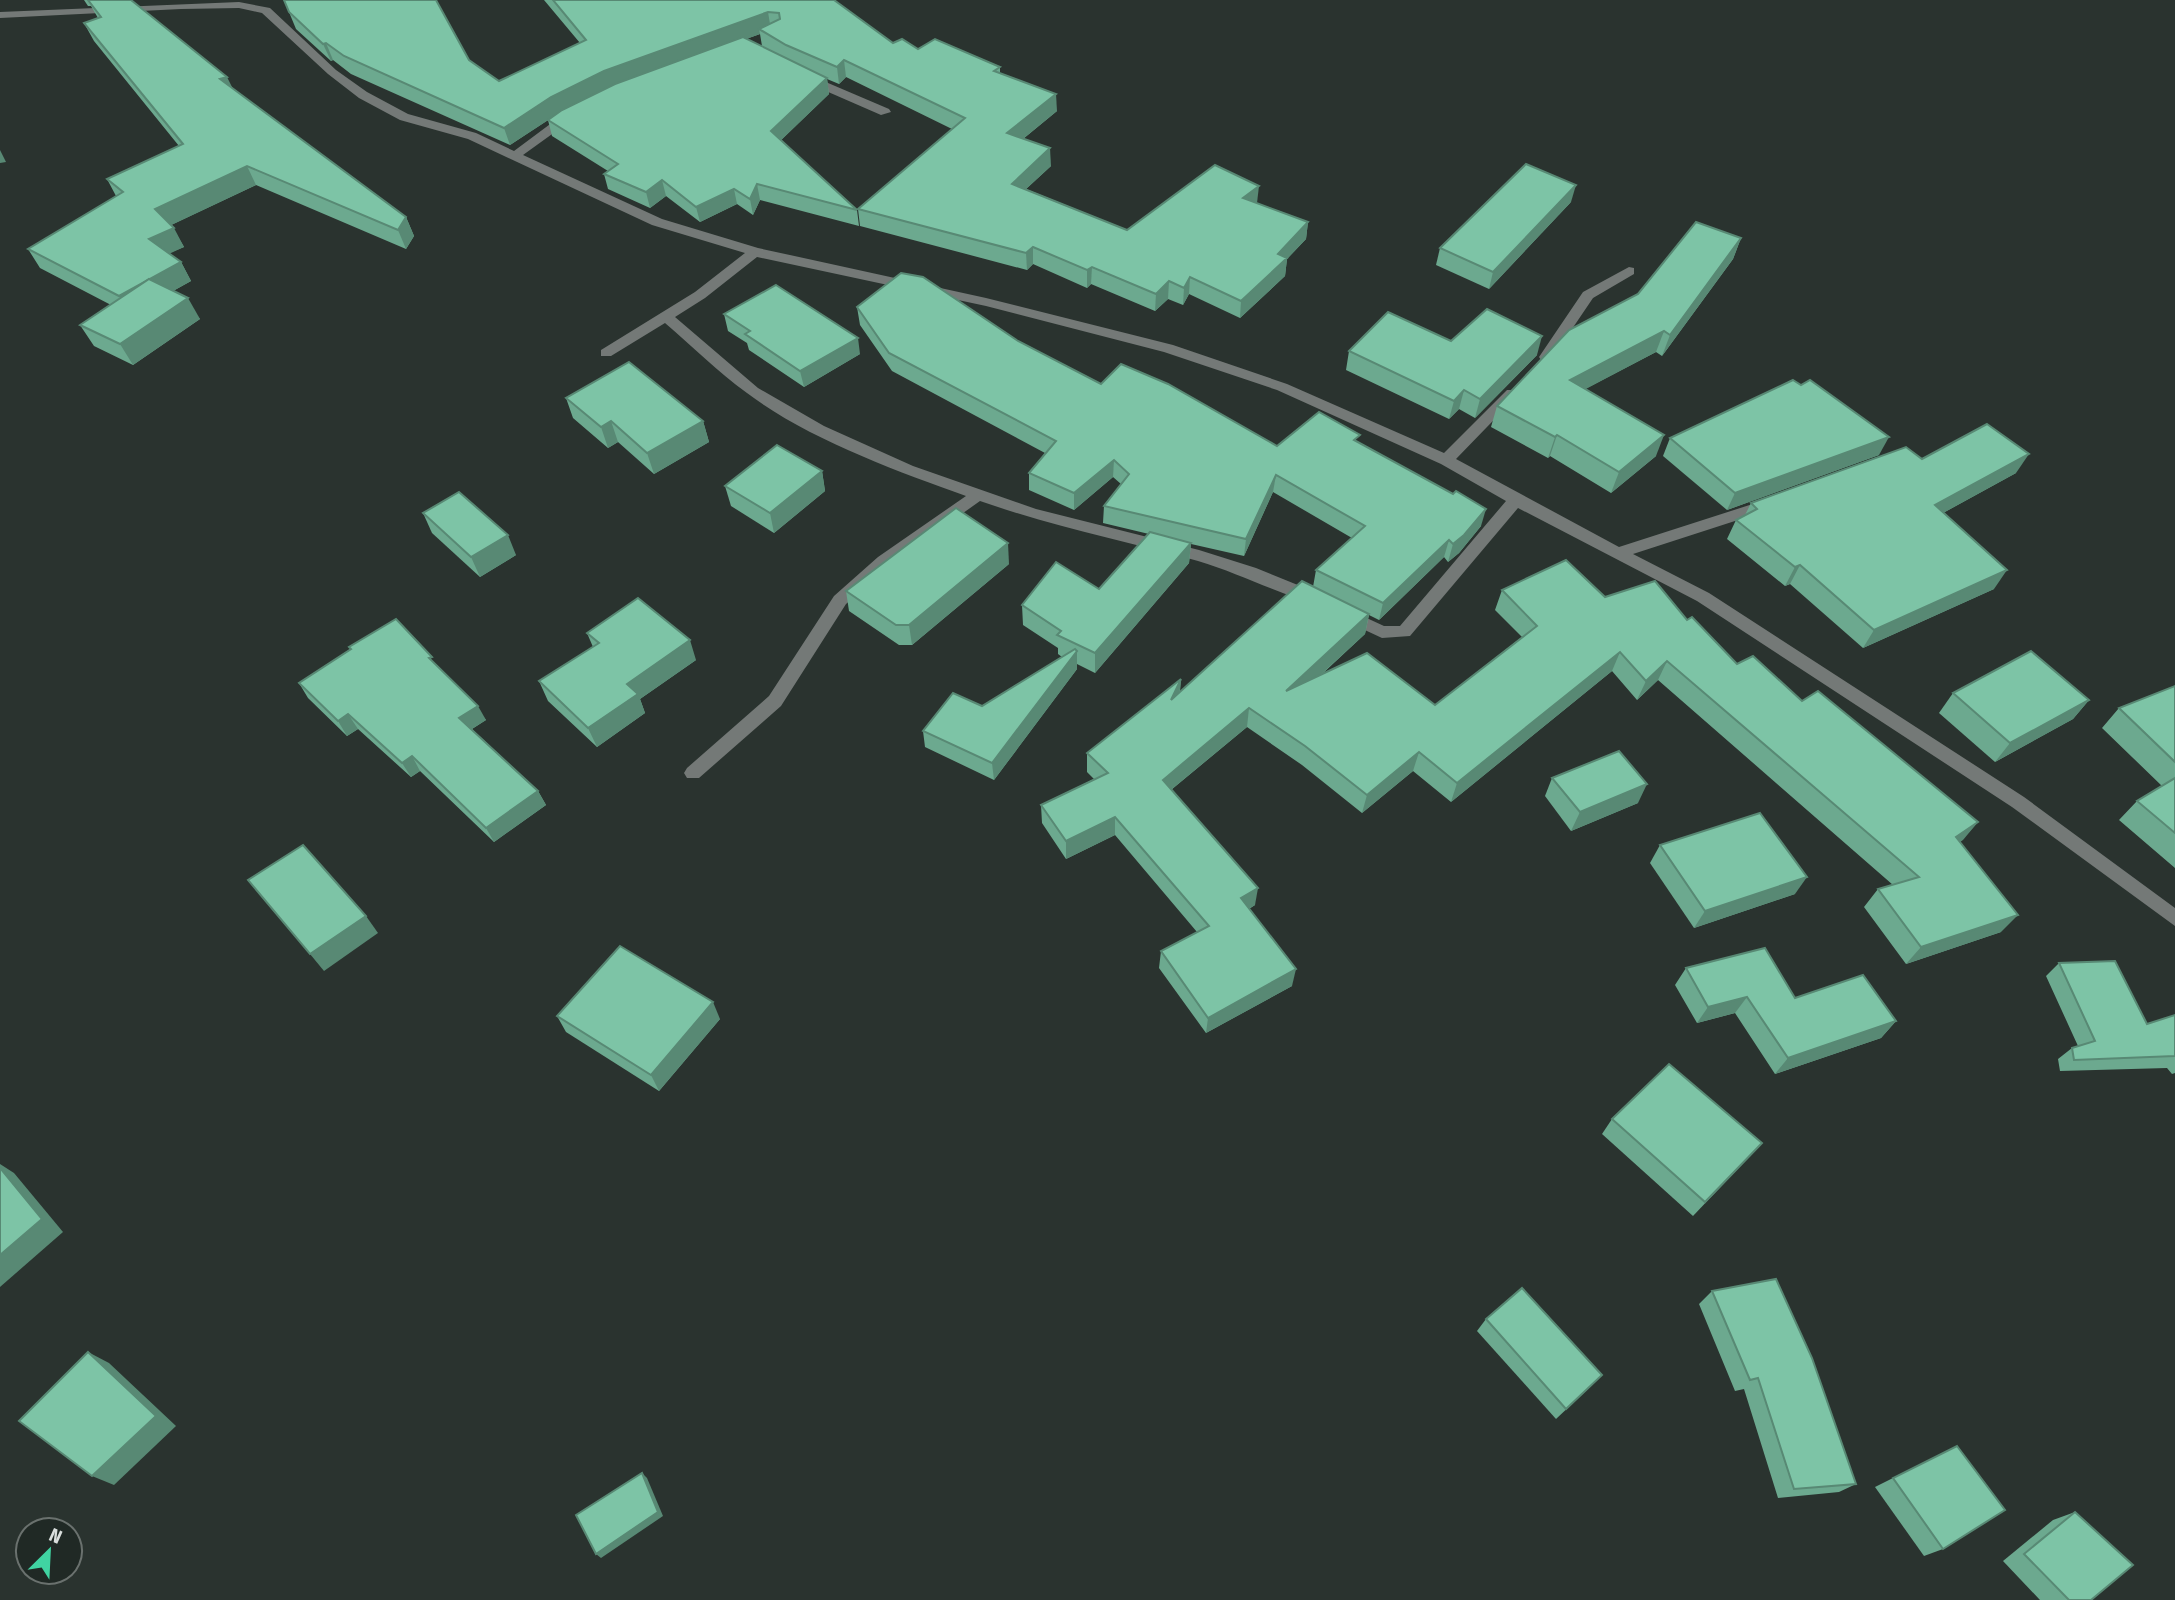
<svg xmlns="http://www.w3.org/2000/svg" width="2175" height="1600" font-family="'Fira Sans Condensed',sans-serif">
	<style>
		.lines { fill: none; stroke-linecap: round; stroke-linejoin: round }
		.minor { fill: #747977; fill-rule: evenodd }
		.wall { fill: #6ca98f; fill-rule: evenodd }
		.shaded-wall { fill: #588974 }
		.building { fill: #7dc4a6; stroke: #588974; stroke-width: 2 }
	</style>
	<rect width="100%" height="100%" fill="#2a332f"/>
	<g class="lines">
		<g class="minor">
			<path d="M239 2 270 8 336 70 367 92 408 114 476 133 514 151 565 113H573V119L523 155 662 219 758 248 986 298 1173 345 1287 384 1444 453 1507 390H1517V396L1456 459 1619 547 1762 501H1772L1775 505 1772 509 1633 554 1709 593 2024 797 2175 908V926L2012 807 1697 601 1518 508 1410 636 1382 638 1339 618 1337 614 1345 608 1384 626H1400L1506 501 1441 464 1277 390 1164 352 986 306 757 257 705 298 675 317 758 388 824 426 913 466 1036 509 1199 550 1256 568 1320 594 1322 598 1314 604C1275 592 1238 573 1198 561 1125 541 1051 526 980 501L890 565 846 604 781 706 699 778H687L684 773 687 768 769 696 834 596 878 557 966 496C896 471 806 438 747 393 718 372 692 346 665 323L611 356H601V350L695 292 745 253 652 225 468 139 400 120 359 98 328 74 262 13 239 8 181 9 0 18V12Z"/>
			<path d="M807 74 889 109 891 112 881 115 803 81 801 78Z"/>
			<path d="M1629 267 1634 268V274L1593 298 1551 360H1541L1539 357 1583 292Z"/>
		</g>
	</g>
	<g class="wall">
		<path d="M84 0H131L233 89 406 217 414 236 406 249 256 185 171 225 184 247 169 253 181 262 191 281 173 291 200 319 133 365 94 346 80 325 111 305 40 268 28 249 116 196 107 179 179 146 94 41 84 23 98 18 91 6H88Z"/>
		<path d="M284 0 469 60 499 81 580 43 544 0H834L893 43 1000 67V73L1057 111 1023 139 1051 166 1026 189 1127 230 1257 203 1308 222 1306 239 1287 259 1285 276 1240 318 1189 294 1183 305 1168 299 1155 311 1091 284 1087 288 1033 264 1027 270 860 226 858 209 952 129 846 77 839 84 827 79 829 94 781 140 857 210 859 226 760 200 753 215 737 204 700 222 666 196 650 208 608 189 604 174 608 171 552 136 548 120 510 145 351 74 333 60 331 61 296 29ZM760 34 762 46 746 39Z"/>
		<path d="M1571 202 1489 289 1436 265 1440 248Z"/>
		<path d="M1741 238 1733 259 1662 356 1656 352 1585 389 1656 456 1611 493 1550 456 1548 458 1491 427 1497 406 1638 294Z"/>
		<path d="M857 307 1018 341 1101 384 1277 446 1358 442 1481 526 1459 553 1448 562 1444 557 1379 620 1369 615 1365 634 1321 675 1435 705 1522 637 1495 610 1502 590 1605 597 1687 620 1737 664 1802 701 1978 822 1960 842 2001 932 1906 964 1864 907 1878 889 1893 885 1658 680 1637 700 1612 671 1451 802 1413 771 1362 813 1302 765 1247 727 1171 790 1255 905 1249 909 1292 986 1206 1033 1159 968 1161 951 1197 932 1115 835 1066 859 1042 823 1041 805 1094 779 1087 772V753L1181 679 1180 692 1313 587 1316 570 1352 538 1273 492 1244 556 1191 544 1189 563 1095 673 1077 664V669L994 780 925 747 923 731 982 706 1062 657 1058 654V648L1023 625 1022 605 1099 589 1149 534 1103 523 1104 506 1121 484 1113 477 1074 510 1029 490V473L1045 453 892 371 860 325Z"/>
		<path d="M724 314 860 354 804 387 749 350 747 343 728 331Z"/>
		<path d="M1451 341 1537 355 1475 418 1459 409 1449 419 1346 370 1349 351Z"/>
		<path d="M566 398 703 421 709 442 654 474 618 442 608 448 573 418Z"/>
		<path d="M1670 438 1879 455 1727 510 1663 456Z"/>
		<path d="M1922 459 2016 473 1943 513 1994 589 1863 648 1790 584 1785 586 1727 539 1736 520 1745 515 1751 503Z"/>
		<path d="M822 471 825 491 774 533 731 506 725 486Z"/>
		<path d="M423 513 516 555 480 577 432 533Z"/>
		<path d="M1009 564 912 645H899L849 611 846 591Z"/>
		<path d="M587 633 696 660 640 699 645 713 597 747 548 701 539 681 593 647Z"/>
		<path d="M349 647 437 665 486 720 472 729 538 791 546 805 494 842 420 771 411 777 358 729 347 736 308 698 299 683 351 650Z"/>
		<path d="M2175 686V868L2119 820 2137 801 2162 786 2102 728 2119 708Z"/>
		<path d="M1953 693 2089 700 2073 719 1995 762 1939 713Z"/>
		<path d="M1552 778 1638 803 1571 831 1545 796Z"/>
		<path d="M1660 845 1795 894 1694 928 1650 863Z"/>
		<path d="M2059 963 2147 1024 2175 1015V1073L2172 1074 2167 1068 2060 1071 2058 1059 2072 1048 2078 1046 2046 976Z"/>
		<path d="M1686 968 1795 998 1896 1021 1881 1038 1775 1074 1735 1013 1697 1023 1675 985Z"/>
		<path d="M557 1016 720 1019 659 1091 566 1032Z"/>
		<path d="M1612 1119 1748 1158 1693 1216 1602 1134Z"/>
		<path d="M1712 1291 1856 1484 1839 1492 1778 1498 1744 1389 1735 1391 1699 1304Z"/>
		<path d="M1486 1319 1591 1386 1556 1419 1477 1331Z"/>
		<path d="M1957 1446 1943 1549 1924 1556 1875 1487Z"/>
		<path d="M2075 1512 2091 1600H2040L2003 1561 2053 1520Z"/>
	</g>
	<g class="shaded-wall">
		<path d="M768 12 771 30 759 29 760 34 609 89 556 115 510 145 504 128 551 97 604 71Z"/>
		<path d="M326 43 333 60 331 61 323 44Z"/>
		<path d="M844 60 846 77 839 84 837 67Z"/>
		<path d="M227 77 236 95 220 79Z"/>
		<path d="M827 78 829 94 774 147 771 131Z"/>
		<path d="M1056 94 1057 111 1008 151 1007 133Z"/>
		<path d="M1050 148 1051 166 1013 201 1012 184Z"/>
		<path d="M0 150 6 162 0 163Z"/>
		<path d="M247 166 256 185 165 228 155 209Z"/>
		<path d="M662 180 666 196 650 208 646 192Z"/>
		<path d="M757 184 760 200 753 215 750 199Z"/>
		<path d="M1576 185 1571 202 1489 289 1493 272Z"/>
		<path d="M1259 186 1257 203 1243 198Z"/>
		<path d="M734 189 737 204 700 222 696 207Z"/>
		<path d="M406 217 414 236 406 249 398 230Z"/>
		<path d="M1308 222 1306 239 1287 259 1285 276 1240 318 1241 301 1278 254Z"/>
		<path d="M174 228 184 247 160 258 149 239Z"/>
		<path d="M1741 238 1733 259 1662 356 1670 335Z"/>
		<path d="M1033 247V264L1027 270 1026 253Z"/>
		<path d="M181 262 191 281 130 315 119 296Z"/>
		<path d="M1092 267 1091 284 1087 288V270Z"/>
		<path d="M1190 277 1189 294 1183 305 1184 288Z"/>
		<path d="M1169 281 1168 299 1155 311 1156 294Z"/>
		<path d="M188 298 200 319 133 365 120 344Z"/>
		<path d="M1664 331 1656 352 1563 401 1570 380Z"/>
		<path d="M1542 336 1537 355 1475 418 1480 399Z"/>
		<path d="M858 338 860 354 804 387 800 371Z"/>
		<path d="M1464 390 1459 409 1449 419 1454 401Z"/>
		<path d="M611 421 618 442 608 448 601 427Z"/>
		<path d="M703 421 709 442 654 474 647 453Z"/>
		<path d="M1557 435 1550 456 1548 458 1555 437Z"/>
		<path d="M1664 435 1656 456 1611 493 1619 472Z"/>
		<path d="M1889 437 1879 455 1727 510 1735 493Z"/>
		<path d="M2029 454 2016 473 1923 524 1935 505Z"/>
		<path d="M1114 460 1113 477 1074 510V493Z"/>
		<path d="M822 471 825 491 774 533 770 513Z"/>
		<path d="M1276 475 1273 492 1244 556 1246 539Z"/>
		<path d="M1486 509 1481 526 1459 553 1448 562 1453 544Z"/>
		<path d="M508 535 516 555 480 577 471 557Z"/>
		<path d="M1449 540 1444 557 1379 620 1383 603Z"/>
		<path d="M1008 543 1009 564 912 645 909 625Z"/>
		<path d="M1191 543 1189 563 1095 673V653Z"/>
		<path d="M1800 565 1790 584 1785 586 1795 567Z"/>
		<path d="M2007 570 1994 589 1863 648 1874 630Z"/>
		<path d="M1369 614 1365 634 1282 710 1286 691Z"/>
		<path d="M690 640 696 660 640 699 645 713 597 747 588 728 627 684Z"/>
		<path d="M1077 651V669L994 780 992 763Z"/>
		<path d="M1620 652 1612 671 1451 802 1457 783Z"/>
		<path d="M1667 661 1658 680 1637 700 1646 681Z"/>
		<path d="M1181 679 1179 698 1171 700Z"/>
		<path d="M2089 700 2073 719 1995 762 2010 743Z"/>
		<path d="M478 706 486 720 467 732 459 718Z"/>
		<path d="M1249 708 1247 727 1161 798 1163 780Z"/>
		<path d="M348 714 358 729 347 736 338 721Z"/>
		<path d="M1419 752 1413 771 1362 813 1367 795Z"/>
		<path d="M412 756 420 771 411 777 402 763Z"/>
		<path d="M1647 784 1638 803 1571 831 1580 812Z"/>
		<path d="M538 791 546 805 494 842 486 828Z"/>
		<path d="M1115 817V835L1066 859V841Z"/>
		<path d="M1978 822 1963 840 1941 855 1956 837Z"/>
		<path d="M1807 877 1795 894 1694 928 1705 911Z"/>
		<path d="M1258 888 1255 905 1238 915 1241 898Z"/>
		<path d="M2018 915 2001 932 1906 964 1921 947Z"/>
		<path d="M366 916 378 933 324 971 310 954Z"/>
		<path d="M1296 969 1292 986 1206 1033 1208 1018Z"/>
		<path d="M1747 997 1735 1013 1697 1023 1708 1007Z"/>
		<path d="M713 1002 720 1019 659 1091 651 1075Z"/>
		<path d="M1896 1021 1881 1038 1775 1074 1788 1058Z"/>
		<path d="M0 1164 14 1173 63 1232 0 1287Z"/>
		<path d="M88 1352 109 1363 176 1426 114 1485 92 1476Z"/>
		<path d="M642 1473 647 1478 663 1516 601 1558 596 1554Z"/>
	</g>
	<g class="building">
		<path d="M88 0H131L227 77 220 79 406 217 398 230 247 166 155 209 174 228 149 239 181 262 119 296 28 249 123 192 107 179 183 144 84 23 101 17Z"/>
		<path d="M284 0H436L469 60 499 81 586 40 553 0H834L893 43 902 39 918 49 935 39 1000 67 994 71 1056 94 1007 133 1050 148 1012 184 1127 230 1215 165 1259 186 1243 198 1308 222 1278 254 1287 258 1241 301 1190 277 1184 288 1169 281 1156 294 1092 267 1087 270 1033 247 1026 253 858 209 965 118 844 60 837 67 786 45 759 29 780 19 779 13 768 12 604 71 551 97 504 128 344 56 326 43 323 44 289 12Z"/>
		<path d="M743 37 827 78 771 131 857 210 757 184 750 199 734 189 696 207 662 180 646 192 604 174 618 164 548 120 562 110 615 84Z"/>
		<path d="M1526 164 1576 185 1493 272 1440 248Z"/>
		<path d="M1696 222 1741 238 1670 335 1664 331 1570 380 1664 435 1619 472 1557 435 1555 437 1497 406 1569 330 1638 294Z"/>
		<path d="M901 273 923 277 1018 341 1101 384 1121 364 1168 384 1277 446 1319 412 1360 435 1354 440 1453 494 1456 491 1486 509 1464 535 1453 544 1449 540 1383 603 1316 570 1365 526 1276 475 1246 539 1104 506 1129 474 1114 460 1074 493 1029 473 1056 441 889 353 857 307Z"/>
		<path d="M149 279 188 298 120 344 80 325Z"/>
		<path d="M776 285 858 338 800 371 745 334 750 331 724 314Z"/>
		<path d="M1487 309 1542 336 1480 399 1464 390 1454 401 1349 351 1388 312 1451 341Z"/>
		<path d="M629 362 703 421 647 453 611 421 601 427 566 398Z"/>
		<path d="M1793 380 1801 385 1810 380 1889 437 1735 493 1670 438Z"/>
		<path d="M1987 424 2029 454 1935 505 2007 570 1874 630 1800 565 1795 567 1736 520 1757 509 1751 503 1906 447 1922 459Z"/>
		<path d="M777 445 822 471 770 513 725 486Z"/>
		<path d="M459 492 508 535 471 557 423 513Z"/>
		<path d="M956 508 1008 543 909 625H896L846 591Z"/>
		<path d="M1150 532 1191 543 1095 653 1057 635 1061 631 1022 605 1056 562 1099 589Z"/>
		<path d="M1566 560 1605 597 1655 581 1687 620 1692 617 1737 664 1753 656 1802 701 1818 691 1978 822 1956 837 2018 915 1921 947 1878 889 1919 877 1667 661 1646 681 1620 652 1457 783 1419 752 1367 795 1305 746 1249 708 1163 780 1258 888 1241 898 1296 969 1208 1018 1161 951 1209 926 1115 817 1066 841 1041 805 1108 773 1087 753 1181 679 1171 700 1302 581 1369 614 1286 691 1367 653 1435 705 1537 626 1502 590Z"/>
		<path d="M638 598 690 640 627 684 638 694 588 728 539 681 599 643 587 633Z"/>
		<path d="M396 619 432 657 429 658 478 706 459 718 538 791 486 828 412 756 402 763 348 714 338 721 299 683 351 649 349 647Z"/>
		<path d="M1075 649 1077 651 992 763 923 731 953 693 982 706Z"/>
		<path d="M2031 651 2089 700 2010 743 1953 693Z"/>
		<path d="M2175 686V762L2119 708Z"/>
		<path d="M1619 751 1647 784 1580 812 1552 778Z"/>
		<path d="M2175 778V833L2137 801Z"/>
		<path d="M1760 813 1807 877 1705 911 1660 845Z"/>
		<path d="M303 845 366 916 310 954 248 880Z"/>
		<path d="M620 946 713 1002 651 1075 557 1016Z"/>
		<path d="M1765 948 1795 998 1863 975 1896 1021 1788 1058 1747 997 1708 1007 1686 968Z"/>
		<path d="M2115 961 2147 1024 2175 1015V1056L2074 1060 2072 1048 2095 1041 2059 963Z"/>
		<path d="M1669 1064 1762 1143 1705 1202 1612 1119Z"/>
		<path d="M0 1168 42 1219 0 1255Z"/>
		<path d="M1776 1279 1812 1358 1856 1484 1794 1489 1758 1378 1750 1380 1712 1291Z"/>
		<path d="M1522 1288 1602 1375 1566 1409 1486 1319Z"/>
		<path d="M88 1352 156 1416 92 1476 19 1421Z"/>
		<path d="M1957 1446 2005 1510 1943 1549 1893 1478Z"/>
		<path d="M642 1473 658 1512 596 1554 576 1515Z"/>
		<path d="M2075 1512 2133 1565 2091 1600H2069L2024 1554Z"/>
	</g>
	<g transform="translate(49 1551) rotate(24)"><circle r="33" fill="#202925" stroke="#6a716e" stroke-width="2"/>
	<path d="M0-5L12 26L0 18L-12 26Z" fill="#40d4a2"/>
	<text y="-10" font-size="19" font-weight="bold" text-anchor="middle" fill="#d9dedc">N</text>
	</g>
</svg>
